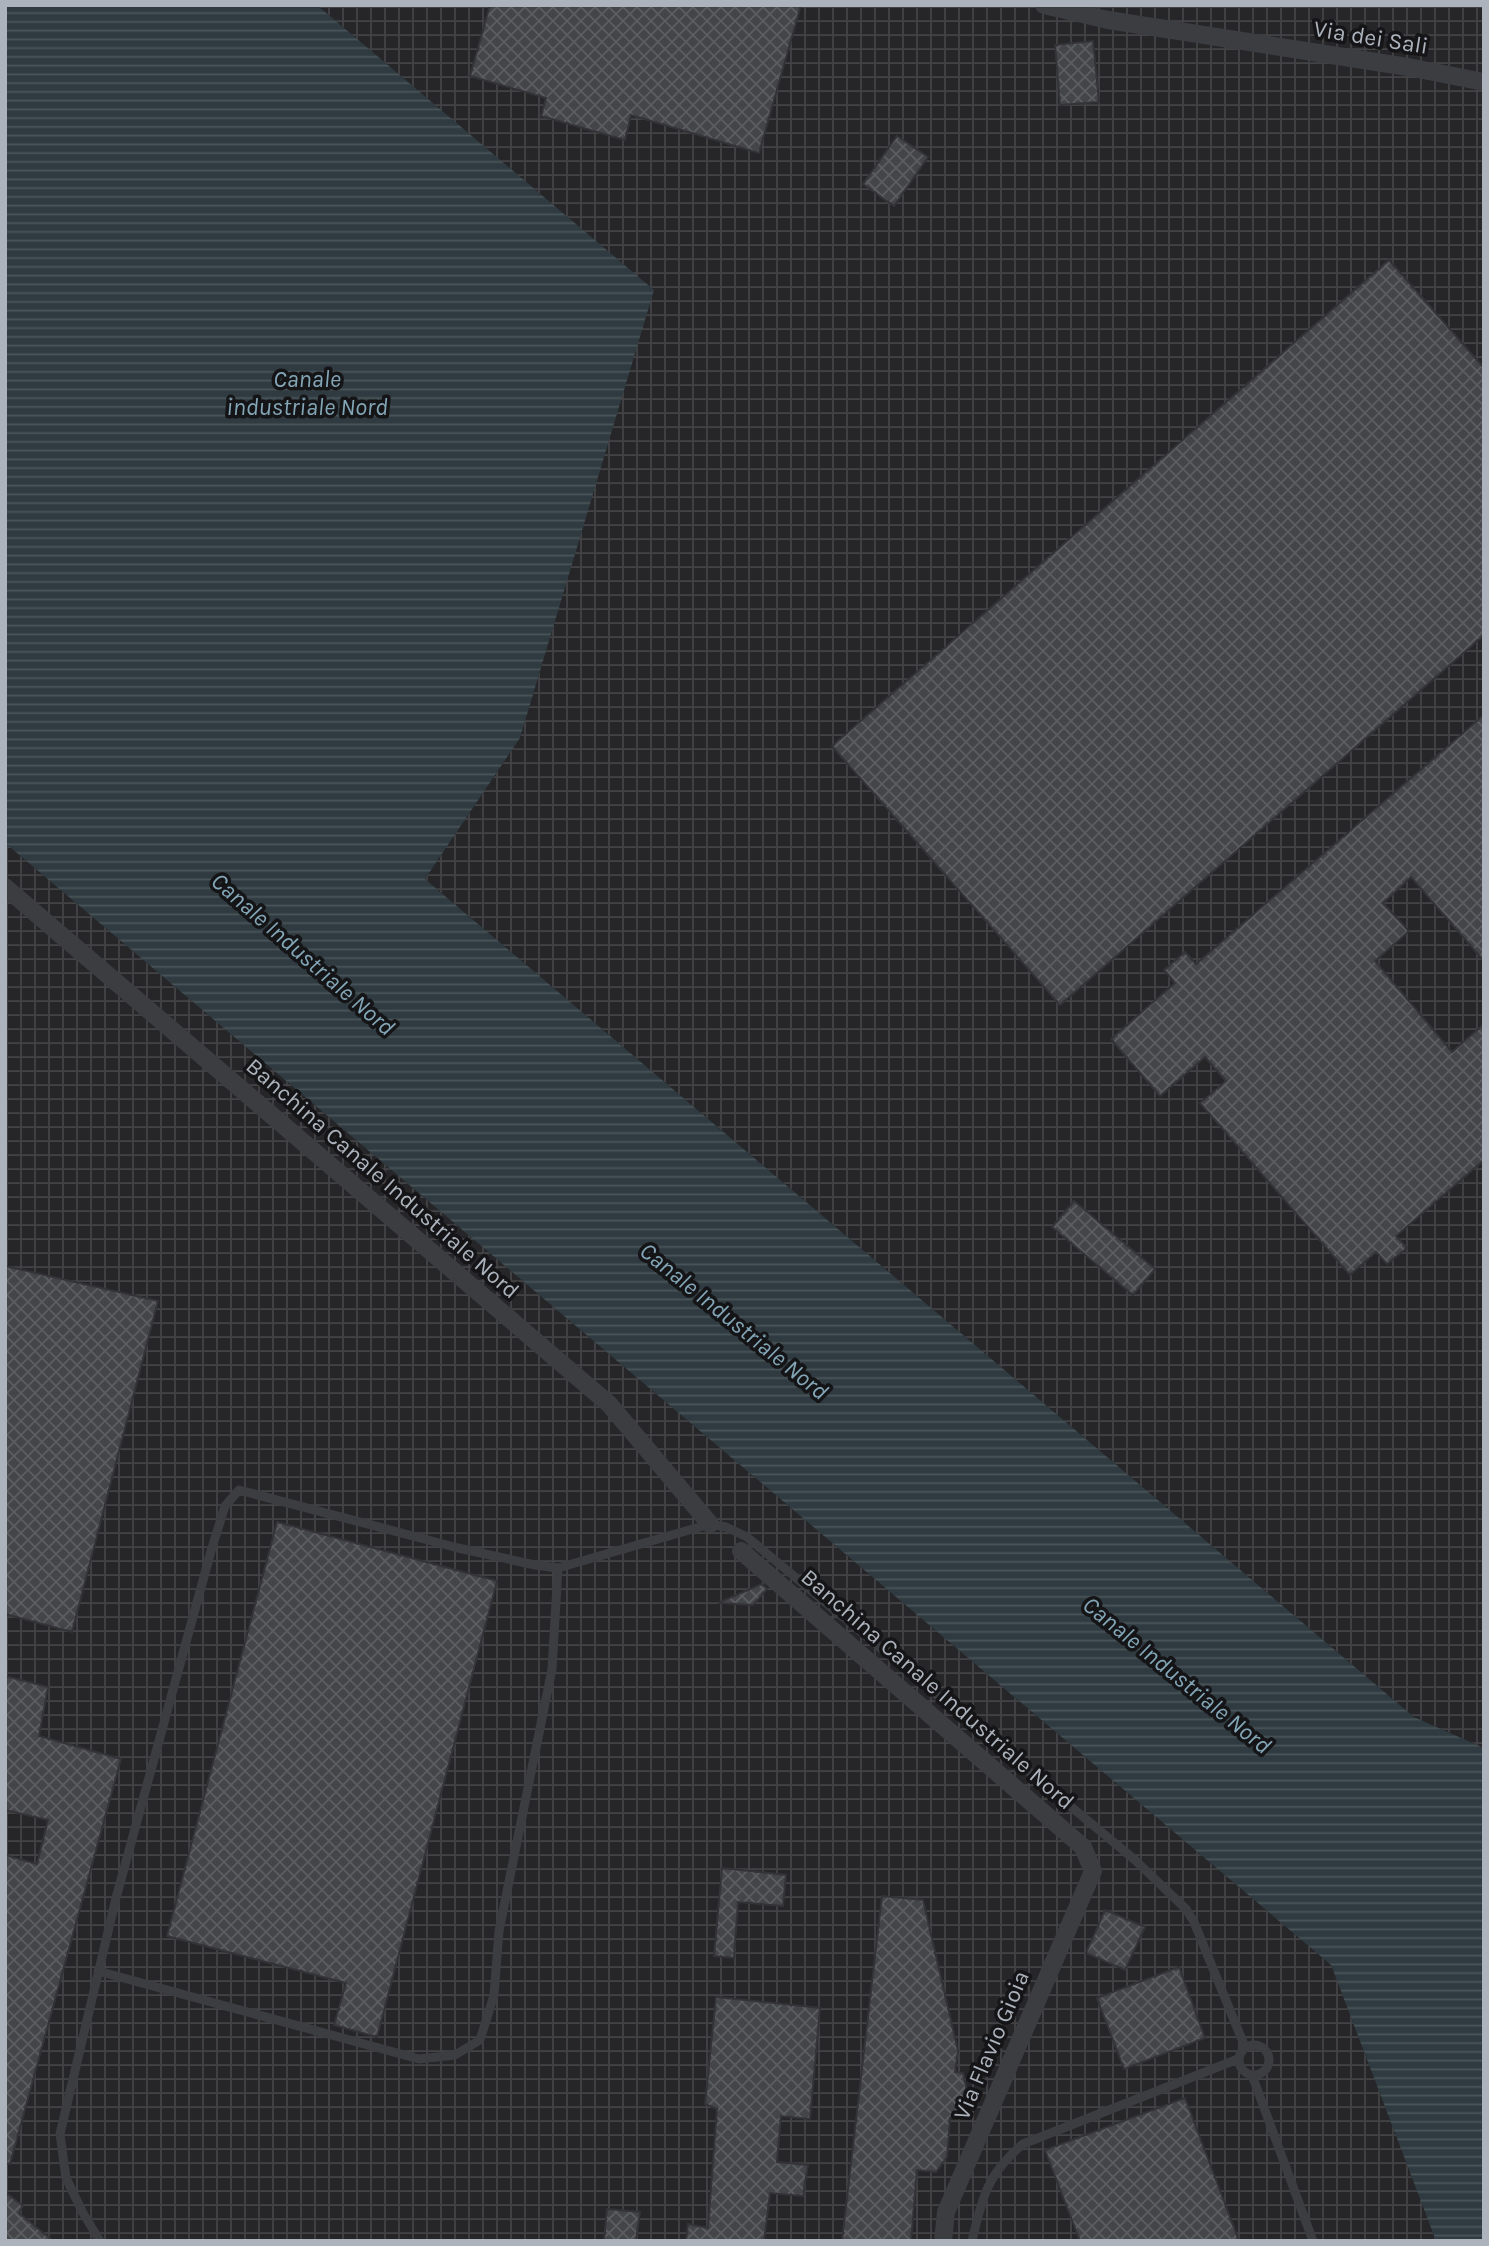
<svg xmlns="http://www.w3.org/2000/svg" width="1489" height="2246" font-family="Karla,sans-serif">
	<style>
		.industrial { fill: url(#industrial-grid) }
		.water { fill: url(#water-rules) }
		.building { fill: url(#building-cross-hatch); stroke: #343438; stroke-width: 2 }
		.lines { fill: none; stroke-linecap: round; stroke-linejoin: round }
		.lane { stroke: #3b3d41; stroke-width: 9 }
		.street { stroke: #3b3d41; stroke-width: 18 }
		.labels { text-anchor: middle; stroke-width: 7; stroke-linejoin: round; paint-order: stroke }
		.street-label { font-size: 23px; fill: #acb3bc; stroke: #151517 }
		.water-label { font-size: 24px; font-style: italic; fill: #83a6b7; stroke: #151517 }
	</style>
	<defs>
		<pattern id="industrial-grid" width="8" height="8" patternUnits="userSpaceOnUse" patternTransform="scale(1.75)"><rect width="8" height="8" fill="#262629"/><path d="M0 4h8M4 0v8" fill="none" stroke="#434346"/></pattern>
		<pattern id="water-rules" width="6" height="5" patternUnits="userSpaceOnUse" patternTransform="scale(1.75)"><rect width="6" height="5" fill="#2f3b41"/><path d="M0 2.5h6" fill="none" stroke="#4a555a"/></pattern>
		<pattern id="building-cross-hatch" width="8" height="8" patternUnits="userSpaceOnUse" patternTransform="scale(1.75)"><rect width="8" height="8" fill="#444549"/><path d="M0 0l8 8M0 8l8-8" fill="none" stroke="#5c5d61"/></pattern>
	</defs>
	<rect width="100%" height="100%" fill="#1a1a1c"/>
	<g class="industrial">
		<path d="M317 5H1484V1748L1414 1717 425 879 520 738 653 290Z"/>
		<path d="M5 843 1331 1965 1436 2241H5Z"/>
	</g>
	<path class="water" d="M5 5H317L654 290 520 738 425 879 1414 1717 1484 1748V2241H1436L1331 1965 5 843Z"/>
	<g class="building">
		<path d="M490 5H801L759 153 631 115 625 140 541 116 546 98 470 76Z"/>
		<path d="M1093 41 1099 102 1060 105 1055 45Z"/>
		<path d="M897 136 928 157 894 206 863 184Z"/>
		<path d="M1389 260 1484 368V635L1060 1005 832 746Z"/>
		<path d="M1484 715V961L1411 877 1383 903 1409 931 1375 961 1452 1052 1484 1024V1160L1396 1236 1407 1248 1387 1264 1376 1252 1350 1275 1200 1103 1226 1081 1205 1057 1160 1096 1111 1039 1175 983 1164 970 1185 952 1196 964Z"/>
		<path d="M1074 1201 1155 1269 1133 1295 1052 1227Z"/>
		<path d="M5 1266 158 1301 72 1632 5 1614Z"/>
		<path d="M277 1522 497 1581 377 2037 334 2025 346 1983 167 1936Z"/>
		<path d="M762 1584 767 1589 753 1605 718 1603Z"/>
		<path d="M5 1676 48 1687 39 1736 121 1759 10 2164 5 2163V1855L37 1864 48 1820 5 1810Z"/>
		<path d="M722 1868 786 1875 783 1906 738 1902 734 1958 714 1956Z"/>
		<path d="M882 1896 923 1900 958 2051 955 2072 963 2073 970 2105 964 2117 950 2118 947 2157 936 2172 917 2170 911 2241H842Z"/>
		<path d="M1105 1910 1145 1927 1125 1970 1086 1953Z"/>
		<path d="M1179 1967 1205 2038 1124 2069 1097 1998Z"/>
		<path d="M716 1997 820 2008 810 2119 781 2116 777 2162 808 2165 803 2196 770 2193 764 2241H686L688 2224 708 2228 717 2109 705 2104Z"/>
		<path d="M1185 2098 1239 2241H1080L1045 2150Z"/>
		<path d="M5 2192 23 2206 19 2213 53 2241H5Z"/>
		<path d="M607 2209 640 2212 636 2241H604Z"/>
	</g>
	<g class="lines">
		<g class="lane">
			<path d="M558 1568 710 1524 726 1527 747 1537 1135 1860 1186 1909 1194 1922 1245 2047"/>
			<path d="M98 1971 419 2059 455 2055 480 2040 494 1995 499 1931 552 1669 558 1568 535 1565 458 1548 239 1490 225 1506 211 1551 116 1898 60 2134 66 2178 83 2213 100 2241"/>
			<circle cx="1254" cy="2060" r="15"/>
			<path d="M1252 2075 1313 2241"/>
			<path d="M972 2241C982 2197 988 2173 1023 2144L1238 2059"/>
		</g>
		<g class="street">
			<path d="M1044 5 1108 20 1408 67 1484 82"/>
			<path d="M5 887 609 1404 710 1524"/>
			<path d="M741 1551 1083 1847 1093 1871 946 2212 943 2241"/>
		</g>
	</g>
	<g class="labels">
		<g class="street-label">
			<text transform="translate(1371 37) rotate(9)" y="8">Via dei Sali</text>
			<text transform="translate(383 1178) rotate(41)" y="8">Banchina Canale Industriale Nord</text>
			<text transform="translate(938 1689) rotate(41)" y="8">Banchina Canale Industriale Nord</text>
			<text transform="translate(991 2045) rotate(-67)" y="8">Via Flavio Gioia</text>
		</g>
		<g class="water-label">
			<text x="307" y="387">Canale<tspan x="307" dy="28">industriale Nord</tspan></text>
			<text transform="translate(303 954) rotate(41)" y="8">Canale Industriale Nord</text>
			<text transform="translate(734 1321) rotate(39)" y="8">Canale Industriale Nord</text>
			<text transform="translate(1177 1675) rotate(39)" y="8">Canale Industriale Nord</text>
		</g>
	</g>
	<rect width="1489" height="2246" fill="none" stroke="#acb3bc" stroke-width="14"/>
</svg>
